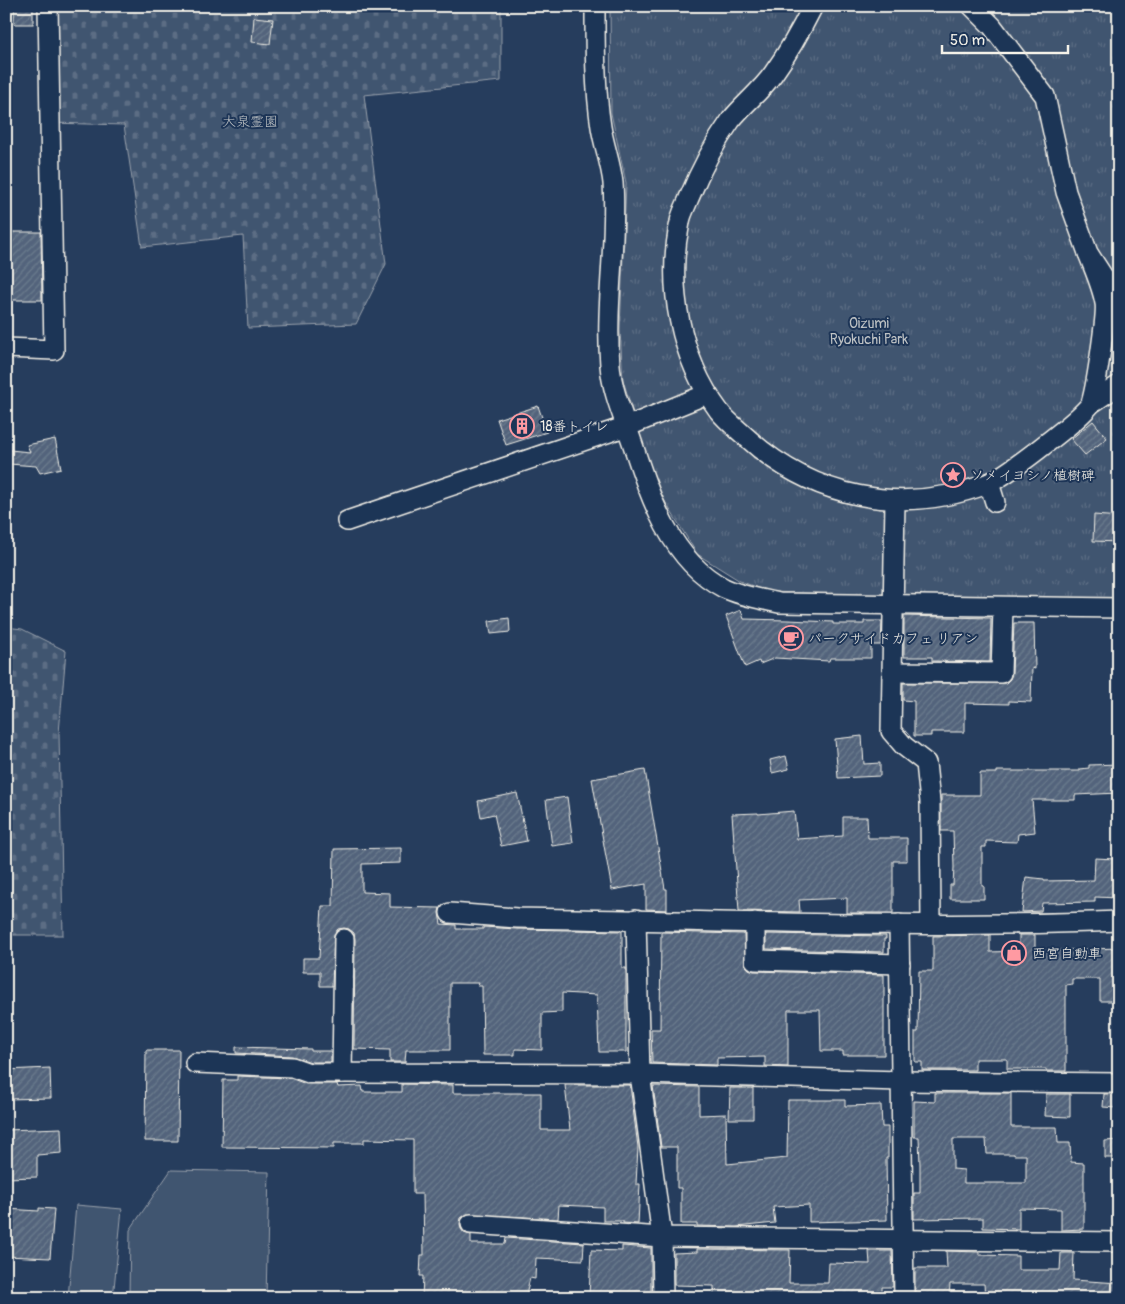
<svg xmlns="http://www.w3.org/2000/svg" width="1125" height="1304" font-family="Pangolin,'Klee One',sans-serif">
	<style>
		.cemetery { fill: url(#cemetery-stones); stroke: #9aa2ac }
		.park { fill: url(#park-tufts); stroke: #9aa2ac }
		.garden { fill: #40546f; stroke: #9aa2ac }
		.building { fill: url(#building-hatch); stroke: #f4f1e8; fill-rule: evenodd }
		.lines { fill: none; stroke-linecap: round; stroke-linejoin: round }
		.minor-casing { stroke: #f4f1e8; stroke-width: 22 }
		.minor { stroke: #1d3557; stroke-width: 19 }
		.labels { text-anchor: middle; stroke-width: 4; stroke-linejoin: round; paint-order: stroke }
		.park-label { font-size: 14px; fill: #bec2c4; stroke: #1d3557 }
		.poi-label { font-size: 14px; fill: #f4f1e8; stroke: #1d3557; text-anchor: start }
	</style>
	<defs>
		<pattern id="cemetery-stones" width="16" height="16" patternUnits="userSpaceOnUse" patternTransform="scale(1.25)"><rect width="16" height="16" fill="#40546f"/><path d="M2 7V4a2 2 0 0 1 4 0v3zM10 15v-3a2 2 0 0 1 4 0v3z" fill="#5c6d84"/></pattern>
		<pattern id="park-tufts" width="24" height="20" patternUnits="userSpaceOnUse" patternTransform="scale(1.25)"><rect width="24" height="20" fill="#40546f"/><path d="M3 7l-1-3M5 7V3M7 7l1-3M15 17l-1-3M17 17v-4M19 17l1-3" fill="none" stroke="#5c6d84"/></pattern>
		<pattern id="building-hatch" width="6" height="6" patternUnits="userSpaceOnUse" patternTransform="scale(1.25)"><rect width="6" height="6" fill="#52647b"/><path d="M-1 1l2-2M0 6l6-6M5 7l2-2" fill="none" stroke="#6c7b8e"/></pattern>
	</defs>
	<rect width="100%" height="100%" fill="#263d5d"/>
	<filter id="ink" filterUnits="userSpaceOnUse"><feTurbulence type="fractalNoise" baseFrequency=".02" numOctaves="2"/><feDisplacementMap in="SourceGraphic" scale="10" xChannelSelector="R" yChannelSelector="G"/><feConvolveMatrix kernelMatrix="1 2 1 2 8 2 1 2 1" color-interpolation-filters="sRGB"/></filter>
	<g filter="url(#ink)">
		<g class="cemetery">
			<path d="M48 6H501V81L364 95 386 264 356 324 248 328 243 236 142 247 124 125 50 123Z"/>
			<path d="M6 627 22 629 66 651 59 733 63 935H6Z"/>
		</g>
		<path class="park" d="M610 6H1119V602L768 592 740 581 697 554 661 495 643 446 623 380 620 330 626 183 611 113Z"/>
		<g class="garden">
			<path d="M171 1170 269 1172 266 1298H129L130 1230Z"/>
			<path d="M76 1205 122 1209 113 1298H68Z"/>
		</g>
		<g class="building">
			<rect x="14" y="6" width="19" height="18"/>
			<path d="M254 17 273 19 270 44 252 42Z"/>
			<path d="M6 232H41L42 300H6Z"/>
			<path d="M538 406 547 432 506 445 497 419Z"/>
			<path d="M1093 421 1107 438 1085 455 1071 439Z"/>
			<path d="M55 439 61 468 40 473 36 466 9 464 10 450 30 452 27 445Z"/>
			<path d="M1094 515 1119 517V542L1093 541Z"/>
			<path d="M741 610 744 619 788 620 833 622V624H864V621H882L881 645H871V658H830L829 661 775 658 760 664 759 661 745 667 726 616Z"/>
			<path d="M904 616 991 618 990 662 932 661V657H904Z"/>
			<path d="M509 618 510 632 491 634 489 621Z"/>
			<path d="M1014 623H1034L1035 669 1032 668 1031 702 1009 701V704L965 703V732H931V736H914V701L903 700V683H1006L1010 679 1012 673Z"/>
			<path d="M862 736 864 764 880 763V776L838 778 835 739Z"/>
			<path d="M786 756 789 769 772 773 770 760Z"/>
			<path d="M1119 764V793L1075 795V800H1032L1035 832 1018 834 1017 842 986 841V847H982V886H984V899H950V885H953L954 867 953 831H941V795H980V773H997V771H1080V769L1089 768V765Z"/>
			<path d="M645 770 665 889H667V910L646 909V884L612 890 592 779Z"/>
			<path d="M517 793 527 841 501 846 494 814 481 817 478 801Z"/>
			<path d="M567 797 573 843 552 846 546 800Z"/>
			<path d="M794 811 797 839 843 836V817H867L868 838H907V861H893V913H847V898L799 900 800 912 739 911 732 814 758 813V814Z"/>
			<path d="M401 848V863L362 864V892L390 893V907L440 908 439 913 441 924 456 925V929H483V927L517 929 622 931V968H626V1052H599L597 995 562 993V1012L542 1013V1050L515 1049V1055H483L482 986H478L479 983H450V1050H406L405 1062H390V1050L354 1049 355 939 354 933 349 929 344 928 338 929 334 934 332 986H320V972H303V958H319L322 906H333L334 849Z"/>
			<path d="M1095 858 1115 859V879H1119V898L1095 897V902L1042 903 1041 911 1022 912 1026 877 1044 879V881L1094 880Z"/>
			<path d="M661 932 744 934 745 965 749 969 754 971 884 975V1055H843V1051H821L820 1010H788V1067L765 1066V1057L717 1058V1065L652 1063 651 1029H660Z"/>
			<path d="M766 934 886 936V939H884V952L766 949Z"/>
			<path d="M990 935V952L1019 951V935H1035V951L1119 948V1001H1100V979H1072V984L1066 985V1071H1046V1069H1007V1059H975V1070H922V1062H915V1032H918L919 971H933V936Z"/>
			<path d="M236 1047 311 1049V1051H331V1062H311L292 1056 236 1053Z"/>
			<path d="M146 1050H179L178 1141H145Z"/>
			<path d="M50 1068 51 1098 6 1099V1070Z"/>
			<path d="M237 1076 290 1078 306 1084H337L338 1087 362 1086 363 1092H402V1084L453 1085V1093H541V1130H570L565 1085H630L638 1147 636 1184H640L638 1224 623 1223V1221H603V1207L559 1205 558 1219 467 1214 461 1218 460 1224 461 1229 464 1233 471 1235V1244H505L506 1238 584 1243 583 1260 536 1258 535 1279 530 1278 525 1298H422L423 1276H420L421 1255H424L423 1194H413V1140L364 1139V1143H334V1148L222 1147 223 1080H237Z"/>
			<path d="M653 1086 699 1087V1115L726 1114 727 1164 787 1158 788 1100H845V1106L881 1105 882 1127H888V1158H886L887 1220 809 1222V1205L773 1207 775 1223 736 1227 697 1226V1224H681V1188H677V1147H661Z"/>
			<path d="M730 1088H753V1119H729Z"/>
			<path d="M935 1093H1011V1127H1057L1058 1143H1070L1071 1162 1084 1163V1229L1061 1230V1209L1019 1208V1229L983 1228V1218L914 1219V1193H920V1165L919 1137H914V1101L935 1102ZM953 1139H986L987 1154H1014V1155H1026V1183H964V1170L953 1169Z"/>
			<path d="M1046 1094H1070V1117L1045 1116Z"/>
			<path d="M1104 1094H1116V1108L1103 1107Z"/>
			<path d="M61 1128 62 1153 37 1155V1177L6 1178V1130Z"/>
			<path d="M1119 1140V1158H1105V1141Z"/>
			<path d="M39 1208 54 1209 50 1258 6 1256V1209L39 1211Z"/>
			<path d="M622 1246 651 1248V1293H616V1298H589L591 1250 622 1251Z"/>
			<path d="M697 1249 790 1250 789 1283H828L829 1263 870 1264 869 1251H892L893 1287H882V1298H714V1286L674 1285V1253L697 1252Z"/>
			<path d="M946 1251 979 1252V1255L1018 1256V1270H1060L1061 1253H1074L1073 1280 1119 1283 1118 1298H985L984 1284H950L949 1298H915V1268H947Z"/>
		</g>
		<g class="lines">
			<defs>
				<g id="minor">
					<path d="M595 6C595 46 595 88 601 127 604 146 611 164 613 183 617 243 605 304 610 365 612 392 624 418 633 445 650 497 671 561 724 588 741 596 760 599 779 603L1119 608"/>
					<path d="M813 6C801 30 788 53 773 74 761 91 744 104 731 120 714 144 700 171 689 198 686 206 681 214 680 222 666 286 680 358 719 411 726 420 736 428 745 436 812 498 900 516 987 484 1001 478 1026 459 1039 449 1055 436 1077 421 1090 405 1095 399 1107 313 1105 303 1102 286 1094 269 1088 253"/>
					<path d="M972 6 992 26 1045 96 1066 192 1088 253 1119 301"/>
					<path d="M6 348 54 350 48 6"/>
					<path d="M1092 403 1119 385"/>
					<path d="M989 483 995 502"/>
					<path d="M895 501 891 731 904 746 926 763 930 802 931 924"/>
					<path d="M347 521 636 423 707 394"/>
					<path d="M892 672 1001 673 1003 607"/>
					<path d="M450 913 517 918C717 921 918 929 1119 921"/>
					<path d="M636 919 640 1074 662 1237 663 1298"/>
					<path d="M755 922V960L900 964"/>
					<path d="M899 924 904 1298"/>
					<path d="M344 939 342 1073 640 1074 901 1081 1119 1083"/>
					<path d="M195 1063 292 1067 309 1073H342"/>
					<path d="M471 1224 662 1237 1119 1242"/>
				</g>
			</defs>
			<use href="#minor" class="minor-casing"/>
			<use href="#minor" class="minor"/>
		</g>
	</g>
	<defs>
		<symbol id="building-ring" viewBox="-11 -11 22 22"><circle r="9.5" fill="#1d3557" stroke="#ff9aa2" stroke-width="1.5"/><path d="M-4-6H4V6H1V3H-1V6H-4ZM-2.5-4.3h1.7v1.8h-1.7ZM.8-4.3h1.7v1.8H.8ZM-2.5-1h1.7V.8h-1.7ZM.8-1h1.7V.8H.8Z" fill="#ff9aa2"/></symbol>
		<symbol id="sight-ring" viewBox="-11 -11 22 22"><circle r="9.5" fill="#1d3557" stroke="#ff9aa2" stroke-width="1.5"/><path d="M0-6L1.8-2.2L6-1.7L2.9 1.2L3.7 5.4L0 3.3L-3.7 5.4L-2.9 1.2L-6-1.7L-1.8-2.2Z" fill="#ff9aa2"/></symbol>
		<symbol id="cafe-ring" viewBox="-11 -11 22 22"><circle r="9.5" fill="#1d3557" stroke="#ff9aa2" stroke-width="1.5"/><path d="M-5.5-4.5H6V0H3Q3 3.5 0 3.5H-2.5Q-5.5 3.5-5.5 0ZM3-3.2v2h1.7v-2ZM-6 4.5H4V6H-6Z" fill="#ff9aa2"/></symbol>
		<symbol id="shop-ring" viewBox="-11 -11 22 22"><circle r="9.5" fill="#1d3557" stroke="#ff9aa2" stroke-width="1.5"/><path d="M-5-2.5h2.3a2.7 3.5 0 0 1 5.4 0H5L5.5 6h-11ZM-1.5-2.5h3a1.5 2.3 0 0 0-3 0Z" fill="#ff9aa2"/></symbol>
	</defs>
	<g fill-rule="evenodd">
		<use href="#building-ring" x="508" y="412" width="28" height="28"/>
		<use href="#sight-ring" x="939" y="461" width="28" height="28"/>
		<use href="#cafe-ring" x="777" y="624" width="28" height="28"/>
		<use href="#shop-ring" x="1000" y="939" width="28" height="28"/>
	</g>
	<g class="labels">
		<g class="park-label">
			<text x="250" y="126">大泉霊園</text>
			<text x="869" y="328">Oizumi<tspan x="869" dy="16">Ryokuchi Park</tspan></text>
		</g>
		<g class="poi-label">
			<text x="540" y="431">18番トイレ</text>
			<text x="970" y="480">ソメイヨシノ植樹碑</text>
			<text x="808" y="643">パークサイドカフェ リアン</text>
			<text x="1032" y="958">西宮自動車</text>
		</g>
	</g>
	<rect width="1125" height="1304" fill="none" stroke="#1d3557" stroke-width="25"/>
	<rect x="12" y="12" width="1100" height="1279" fill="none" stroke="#f4f1e8" stroke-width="2" filter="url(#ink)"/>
	<path d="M942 45v8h126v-8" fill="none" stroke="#f4f1e8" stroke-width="2.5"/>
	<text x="950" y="45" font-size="15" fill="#f4f1e8" stroke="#1d3557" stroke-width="4" paint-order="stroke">50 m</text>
</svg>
